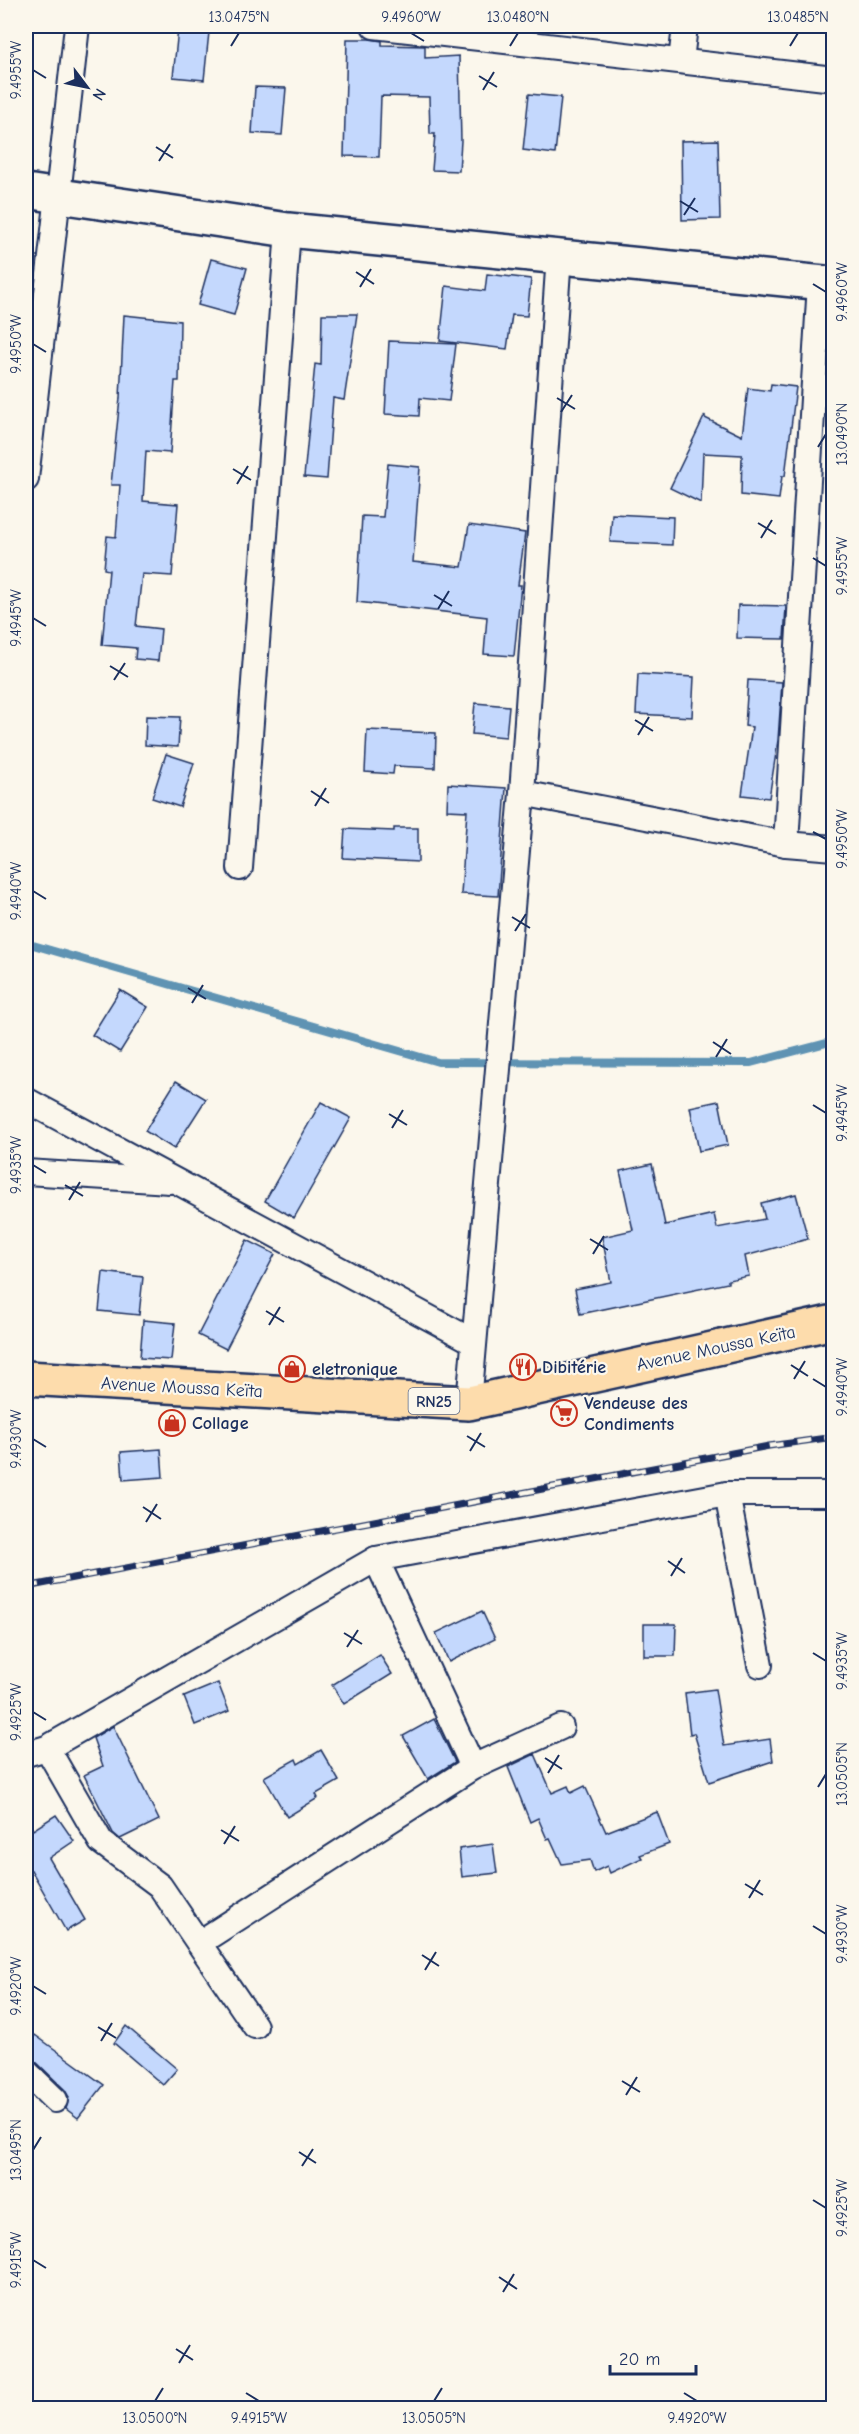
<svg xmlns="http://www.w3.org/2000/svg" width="859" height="2434" font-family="'Comic Neue',sans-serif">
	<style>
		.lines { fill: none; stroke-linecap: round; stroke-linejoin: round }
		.stream { stroke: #5e93b3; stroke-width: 8 }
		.building { fill: #c4d8fd; stroke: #1b2f5e; stroke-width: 1.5 }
		.street-casing { stroke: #1b2f5e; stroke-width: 28 }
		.secondary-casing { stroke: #1b2f5e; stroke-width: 38 }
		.primary-casing { stroke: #1b2f5e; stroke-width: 38 }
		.street { stroke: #fbf7ec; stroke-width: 24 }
		.secondary { stroke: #fbf7ec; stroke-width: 33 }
		.primary { stroke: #fddcac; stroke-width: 33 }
		.rail-casing { stroke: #1b2f5e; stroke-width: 7 }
		.rail { stroke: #fbf7ec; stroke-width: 4.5; stroke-dasharray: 14; stroke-linecap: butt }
		.ticks { fill: none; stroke: #1b2f5e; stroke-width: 2 }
		.labels { text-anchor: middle; stroke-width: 4.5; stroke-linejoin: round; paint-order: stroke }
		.shield { fill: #fbf7ec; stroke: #5e6b89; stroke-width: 1.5 }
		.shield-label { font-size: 16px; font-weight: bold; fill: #1b2f5e }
		.street-label { font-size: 18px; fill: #1b2f5e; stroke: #fbf7ec }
		.poi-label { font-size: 18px; font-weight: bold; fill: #1b2f5e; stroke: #fbf7ec; text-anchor: start }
		.neatline { fill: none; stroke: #1b2f5e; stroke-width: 2 }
		.ticks-label { font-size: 15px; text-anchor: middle; fill: #1b2f5e }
	</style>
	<rect width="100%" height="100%" fill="#fbf7ec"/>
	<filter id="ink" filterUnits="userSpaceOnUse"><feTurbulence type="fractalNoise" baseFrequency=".0167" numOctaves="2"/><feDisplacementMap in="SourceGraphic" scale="12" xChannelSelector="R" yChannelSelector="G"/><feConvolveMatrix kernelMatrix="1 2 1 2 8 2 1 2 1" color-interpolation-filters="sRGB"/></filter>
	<g filter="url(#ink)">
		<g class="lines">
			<path class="stream" d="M26 943 438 1062 751 1063 834 1041"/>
		</g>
		<g class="building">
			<path d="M178 29 209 32 204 80 173 77Z"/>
			<path d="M347 39H369L382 41V45L425 46V58L459 56 461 141 459 171 432 170 435 134H430L429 97 381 96 379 157 344 156Z"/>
			<path d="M255 87 286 88 282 135 252 133Z"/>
			<path d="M529 94 561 97 555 154 523 150Z"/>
			<path d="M718 140 720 219 682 220 681 141Z"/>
			<path d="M211 259 247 268 234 315 198 305Z"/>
			<path d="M487 274 531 279 527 316 512 315 507 349 440 341 446 286 485 291Z"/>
			<path d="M322 314H357L344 400 333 398 327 479 304 477 315 364 321 365Z"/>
			<path d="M124 315 180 321 179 381H175L170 453 146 451 143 501 178 504 172 576 142 574 136 626 161 629 158 661 135 659 136 648 102 645 109 570 104 569 107 536 116 537 120 485H111L120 398Z"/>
			<path d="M389 341 456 344 449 401 420 398 419 416 385 414Z"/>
			<path d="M771 384 796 387 785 476H782L779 499 741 495 742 455 703 453 701 503 670 488 705 415V418L742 436 748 388 770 391Z"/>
			<path d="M388 464 420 467 413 562 462 567 469 525 525 533 518 585H521L514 656 484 654 487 617 357 602 362 516 383 517Z"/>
			<path d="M612 514 673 517 672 545 610 542Z"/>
			<path d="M738 605 786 606 784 639 737 638Z"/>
			<path d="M638 674 694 677 692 717 636 714Z"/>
			<path d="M748 680 782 682 778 740 769 798 742 795 752 727 745 726Z"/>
			<path d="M475 703 509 706 506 737 472 734Z"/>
			<path d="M146 716 180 717 178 747 145 745Z"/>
			<path d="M367 730 436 733 435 768 394 766 393 774 365 772Z"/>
			<path d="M166 754 194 763 180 807 152 798Z"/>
			<path d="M448 784 506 788 498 896 461 894 467 811 447 810Z"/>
			<path d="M394 828H418V862L343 858 345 829 394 831Z"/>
			<path d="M120 990 148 1007 120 1052 92 1035Z"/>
			<path d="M176 1081 206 1099 174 1149 145 1131Z"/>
			<path d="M719 1101 728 1145 699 1151 690 1107Z"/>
			<path d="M321 1102 351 1118 294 1218 265 1201Z"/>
			<path d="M652 1164 665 1225 714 1214 717 1228 765 1219 761 1203 796 1194 808 1239 745 1256 749 1276 728 1280V1283L580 1314 575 1289 611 1282 602 1237 633 1230 620 1171Z"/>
			<path d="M247 1240 275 1254 226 1349 198 1335Z"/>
			<path d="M103 1272 143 1277 139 1315 99 1311Z"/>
			<path d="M143 1320 175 1323 171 1360 140 1358Z"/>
			<path d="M161 1449 163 1477 123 1480 121 1452Z"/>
			<path d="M482 1611 495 1639 449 1662 436 1633Z"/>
			<path d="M644 1624H676L675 1656H644Z"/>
			<path d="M380 1655 392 1674 344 1704 332 1685Z"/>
			<path d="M218 1683 229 1711 195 1725 184 1697Z"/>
			<path d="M715 1689 724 1746 770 1739 773 1761 709 1782 694 1733 690 1734 685 1693Z"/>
			<path d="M434 1719 455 1762 428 1779 403 1736Z"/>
			<path d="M113 1726 159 1820 120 1839 113 1833 84 1775 103 1766 93 1738Z"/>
			<path d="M321 1750 339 1781 316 1794 318 1798 287 1817 264 1777 296 1759 298 1764Z"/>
			<path d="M535 1754 552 1793 568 1786 571 1793 585 1786 606 1832 657 1812 669 1844 640 1855 642 1858 610 1873 607 1866 594 1872 590 1860 562 1864 550 1838 547 1839 538 1818 530 1822 508 1767Z"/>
			<path d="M56 1815 74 1841 49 1858 85 1920 66 1931 31 1870 26 1874V1817L33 1830Z"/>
			<path d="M493 1844 497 1873 462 1877 459 1849Z"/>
			<path d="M126 2026 177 2069 163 2085 114 2043Z"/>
			<path d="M35 2035 104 2085 78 2118 66 2109 69 2097 65 2090 36 2062 26 2058V2048Z"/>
		</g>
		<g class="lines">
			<defs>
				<g id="street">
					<path d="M374 26 834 79"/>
					<path d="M681 61 685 26"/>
					<path d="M26 479 77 26"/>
					<path d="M522 793 786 844 834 848"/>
					<path d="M786 844 820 283"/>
					<path d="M240 868 288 230"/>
					<path d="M26 1100 474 1342"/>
					<path d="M26 1172 170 1181"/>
					<path d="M469 1403 522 793 559 255"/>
					<path d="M727 1494 760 1665"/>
					<path d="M376 1559 473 1767"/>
					<path d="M47 1748 101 1842 160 1886 255 2026"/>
					<path d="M26 1754 47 1748 376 1559 727 1494H834"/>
					<path d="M199 1943 473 1767 561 1727"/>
					<path d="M26 2072 55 2100"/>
				</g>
				<path id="secondary" d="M26 191 288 230 834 284"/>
				<path id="primary" d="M26 1378 469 1403 834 1322"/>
			</defs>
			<use href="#street" class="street-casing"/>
			<use href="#secondary" class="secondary-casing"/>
			<use href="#primary" class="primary-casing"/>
			<use href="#street" class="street"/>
			<use href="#secondary" class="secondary"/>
			<use href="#primary" class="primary"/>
			<defs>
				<path id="rail" d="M26 1587 769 1446 834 1437"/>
			</defs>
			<use href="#rail" class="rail-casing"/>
			<use href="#rail" class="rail"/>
		</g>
	</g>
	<path class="ticks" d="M411 33 424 41M231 46 239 33M510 46 518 33M790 46 798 33M33 70 46 78M479 76 497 87M483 90 494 72M156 147 173 158M159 161 170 144M680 201 698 212M684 215 695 198M356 272 374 284M813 284 826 292M360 287 371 269M33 344 46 352M557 398 575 409M561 412 572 395M818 447 826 434M233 469 251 480M237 484 248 466M758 523 776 534M761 538 772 520M813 558 826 566M434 595 452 606M438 609 449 591M33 618 46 626M110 666 128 677M114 680 125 663M635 720 653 731M638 735 649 717M311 791 329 803M315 806 326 788M813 832 826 839M33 891 46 899M512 917 530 928M515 931 526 914M188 988 206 999M192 1003 203 985M713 1042 731 1054M716 1057 727 1039M813 1105 826 1113M389 1114 407 1125M392 1128 403 1110M33 1165 46 1173M65 1185 83 1196M69 1200 80 1182M590 1239 608 1250M593 1254 604 1236M266 1311 284 1322M269 1325 280 1307M791 1365 808 1376M794 1379 805 1361M813 1379 826 1387M467 1436 485 1447M33 1439 46 1447M470 1451 481 1433M143 1507 161 1519M146 1522 157 1504M668 1561 685 1573M671 1576 682 1558M344 1633 362 1644M347 1647 358 1630M813 1653 826 1661M33 1712 46 1720M545 1758 562 1769M548 1773 559 1755M818 1787 826 1774M221 1830 239 1841M224 1844 235 1826M745 1884 763 1895M749 1898 760 1880M813 1926 826 1934M422 1955 439 1966M425 1970 436 1952M33 1986 46 1994M98 2027 116 2038M101 2041 112 2023M622 2081 640 2092M626 2095 637 2077M33 2150 41 2137M299 2152 316 2163M302 2166 313 2149M813 2200 826 2208M33 2260 46 2268M499 2277 517 2289M503 2292 514 2274M176 2349 193 2360M179 2363 190 2345M246 2393 259 2401M684 2393 697 2401M155 2401 163 2388M434 2401 442 2388"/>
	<defs>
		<symbol id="restaurant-ring" viewBox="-11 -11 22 22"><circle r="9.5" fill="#fbf7ec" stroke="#c8321e" stroke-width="1.5"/><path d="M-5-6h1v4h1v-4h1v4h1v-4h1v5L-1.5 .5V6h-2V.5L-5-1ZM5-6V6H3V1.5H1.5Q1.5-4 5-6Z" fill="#c8321e"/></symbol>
		<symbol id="shop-ring" viewBox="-11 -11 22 22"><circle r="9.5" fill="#fbf7ec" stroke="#c8321e" stroke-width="1.5"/><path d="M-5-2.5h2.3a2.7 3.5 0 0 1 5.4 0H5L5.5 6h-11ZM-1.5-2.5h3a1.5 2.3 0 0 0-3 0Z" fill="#c8321e"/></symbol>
		<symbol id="supermarket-ring" viewBox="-11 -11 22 22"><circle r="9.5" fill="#fbf7ec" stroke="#c8321e" stroke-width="1.5"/><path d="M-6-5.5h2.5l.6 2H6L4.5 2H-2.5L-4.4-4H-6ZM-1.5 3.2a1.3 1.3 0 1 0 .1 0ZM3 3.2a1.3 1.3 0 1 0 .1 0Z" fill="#c8321e"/></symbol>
	</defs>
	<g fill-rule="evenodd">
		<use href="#restaurant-ring" x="508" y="1352" width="30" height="30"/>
		<use href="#shop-ring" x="277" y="1354" width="30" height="30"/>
		<use href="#supermarket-ring" x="549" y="1398" width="30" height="30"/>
		<use href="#shop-ring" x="157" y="1408" width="30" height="30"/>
	</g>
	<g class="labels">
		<rect class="shield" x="408.5" y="1388" width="51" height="26" rx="4.5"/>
		<g class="shield-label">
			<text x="434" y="1407">RN25</text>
		</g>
		<g class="street-label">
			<text transform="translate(716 1348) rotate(-12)" y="6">Avenue Moussa Keïta</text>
			<text transform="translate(182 1387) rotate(3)" y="6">Avenue Moussa Keïta</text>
		</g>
		<g class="poi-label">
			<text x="542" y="1373">Dibitérie</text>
			<text x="312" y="1375">eletronique</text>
			<text x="584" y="1409">Vendeuse des<tspan x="584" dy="21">Condiments</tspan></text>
			<text x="192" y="1429">Collage</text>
		</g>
	</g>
	<rect width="859" height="2434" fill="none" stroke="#fbf7ec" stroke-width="66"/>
	<g transform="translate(87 87) rotate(122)" stroke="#fbf7ec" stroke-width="4.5" paint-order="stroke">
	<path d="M0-4.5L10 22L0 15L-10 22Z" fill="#1b2f5e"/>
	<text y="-9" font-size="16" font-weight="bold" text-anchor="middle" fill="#1b2f5e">N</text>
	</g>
	<path d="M610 2365v9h86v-9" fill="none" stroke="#1b2f5e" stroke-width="3"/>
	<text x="619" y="2365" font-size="18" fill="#1b2f5e" stroke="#fbf7ec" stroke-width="4.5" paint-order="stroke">20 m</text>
	<rect x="33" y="33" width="793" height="2368" class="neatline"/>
	<g class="ticks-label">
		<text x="239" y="22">13.0475°N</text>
		<text x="411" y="22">9.4960°W</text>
		<text x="518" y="22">13.0480°N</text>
		<text x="798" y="22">13.0485°N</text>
		<text transform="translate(16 70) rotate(-90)" y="5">9.4955°W</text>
		<text transform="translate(842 292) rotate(-90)" y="5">9.4960°W</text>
		<text transform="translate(16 344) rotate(-90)" y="5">9.4950°W</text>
		<text transform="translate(842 434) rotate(-90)" y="5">13.0490°N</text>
		<text transform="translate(842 566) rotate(-90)" y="5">9.4955°W</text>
		<text transform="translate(16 618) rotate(-90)" y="5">9.4945°W</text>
		<text transform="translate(842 839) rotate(-90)" y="5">9.4950°W</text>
		<text transform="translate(16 891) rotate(-90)" y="5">9.4940°W</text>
		<text transform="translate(842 1113) rotate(-90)" y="5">9.4945°W</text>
		<text transform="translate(16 1165) rotate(-90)" y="5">9.4935°W</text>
		<text transform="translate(842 1387) rotate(-90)" y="5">9.4940°W</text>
		<text transform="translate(16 1439) rotate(-90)" y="5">9.4930°W</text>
		<text transform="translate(842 1661) rotate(-90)" y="5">9.4935°W</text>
		<text transform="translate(16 1712) rotate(-90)" y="5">9.4925°W</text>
		<text transform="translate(842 1774) rotate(-90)" y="5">13.0505°N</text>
		<text transform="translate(842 1934) rotate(-90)" y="5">9.4930°W</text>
		<text transform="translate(16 1986) rotate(-90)" y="5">9.4920°W</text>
		<text transform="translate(16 2150) rotate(-90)" y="5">13.0495°N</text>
		<text transform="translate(842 2208) rotate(-90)" y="5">9.4925°W</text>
		<text transform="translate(16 2260) rotate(-90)" y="5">9.4915°W</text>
		<text x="155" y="2423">13.0500°N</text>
		<text x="259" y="2423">9.4915°W</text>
		<text x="434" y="2423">13.0505°N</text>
		<text x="697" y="2423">9.4920°W</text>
	</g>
</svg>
